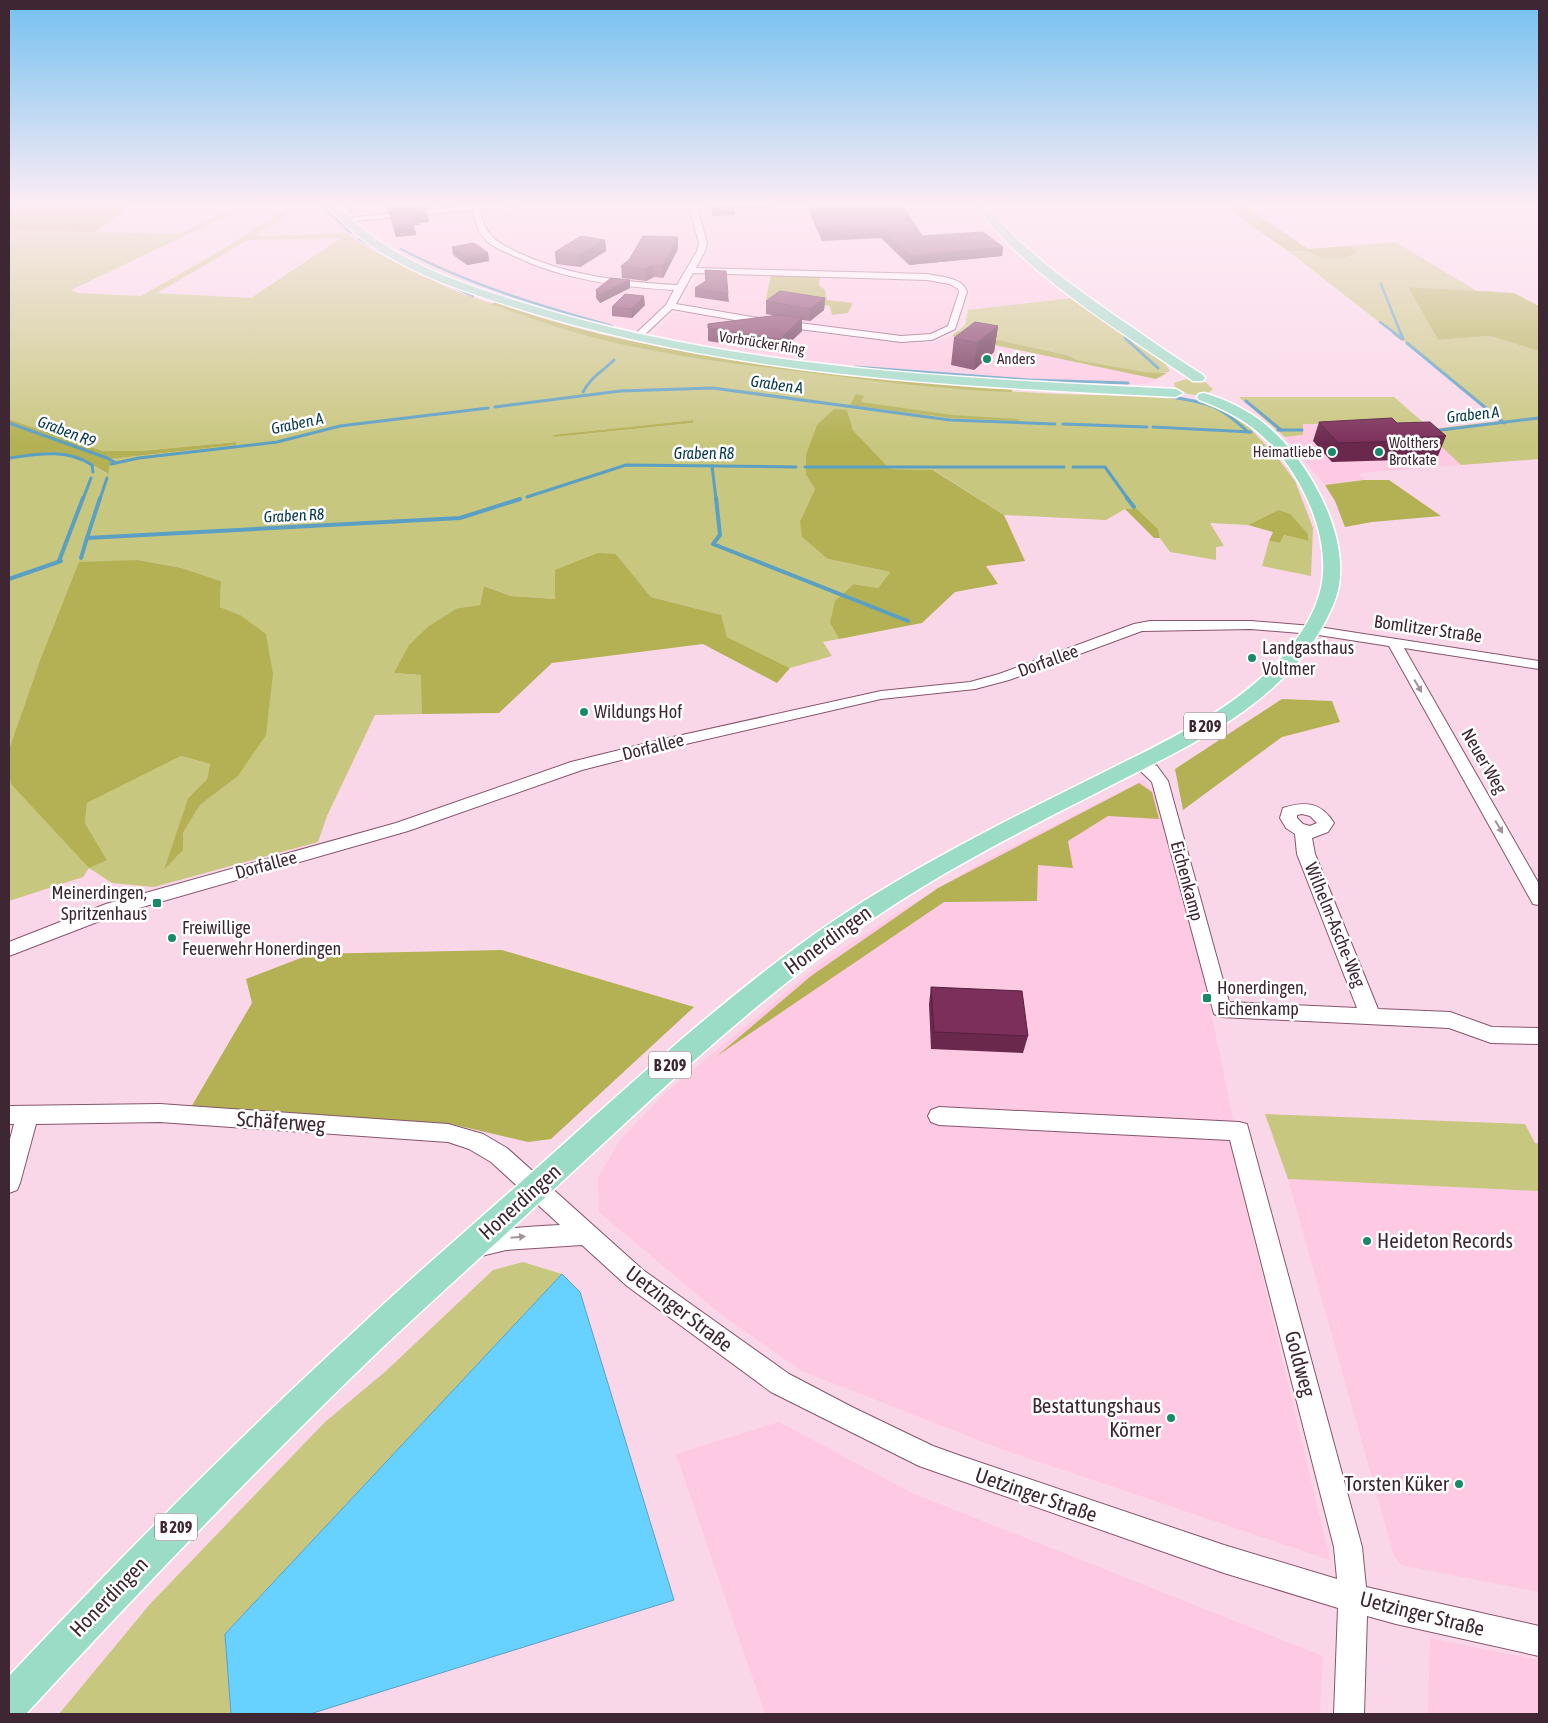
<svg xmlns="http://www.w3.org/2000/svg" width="1548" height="1723" font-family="'Asap Condensed',sans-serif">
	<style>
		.built { fill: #fec9e2 }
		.green { fill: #c8c77f; fill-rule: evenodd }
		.forest { fill: #b3b153 }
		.water { fill: #67d2ff; stroke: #5b9fc2 }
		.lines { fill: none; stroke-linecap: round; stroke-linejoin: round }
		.stream-far2 { stroke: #5b9fc2; stroke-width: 2.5 }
		.stream-far1 { stroke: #5b9fc2; stroke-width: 3 }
		.stream { stroke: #5b9fc2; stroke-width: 4 }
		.minor-casing { stroke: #87546e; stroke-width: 2 }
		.major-casing { stroke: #fff; stroke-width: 3 }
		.minor { fill: #fff; fill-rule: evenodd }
		.major { fill: #9adcc5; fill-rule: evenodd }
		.wall { fill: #6a284d }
		.shaded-wall { fill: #56213f }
		.building { fill: #7b2f5a; stroke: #56213f }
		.oneway { fill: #9e9399 }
		.poi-dot { fill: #198a69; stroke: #fff; stroke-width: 2 }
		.labels { text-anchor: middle; stroke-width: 5; stroke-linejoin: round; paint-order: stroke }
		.far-street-label { font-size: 15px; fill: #3e2733; stroke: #fff }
		.far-poi-label { font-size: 15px; fill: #3e2733; stroke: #fff; text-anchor: start }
		.far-water-label { font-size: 16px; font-style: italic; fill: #06394b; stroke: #fff }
		.shield { fill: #fff; stroke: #786870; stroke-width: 1 }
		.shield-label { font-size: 16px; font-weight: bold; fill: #3e2733 }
		.street-label { font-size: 18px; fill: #3e2733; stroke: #fff }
		.poi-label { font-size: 18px; fill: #3e2733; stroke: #fff; text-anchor: start }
		.near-street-label { font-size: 21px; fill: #3e2733; stroke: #fff }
		.near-poi-label { font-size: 21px; fill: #3e2733; stroke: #fff; text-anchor: end }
	</style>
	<rect width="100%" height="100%" fill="#fad7e8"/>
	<g class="built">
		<path d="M348 203H504L359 214 354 212Z"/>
		<path d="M568 203H689L699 244 698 250 680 284 670 286 573 272 526 257 499 241 485 224 482 212 489 209Z"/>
		<path d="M698 203H972L1000 238 1073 298 968 310 972 293 969 287 957 280 938 277 708 270 702 267 710 247Z"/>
		<path d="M464 211 471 212 474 225 486 243 516 259 562 275 669 291 674 295 643 330 636 331 559 310 483 286 397 246 359 221Z"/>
		<path d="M705 274 934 280 949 283 957 288 960 294 952 323 940 334 922 338 827 330 689 306 684 303V300L697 276Z"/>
		<path d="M688 312 823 334 903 343H931L952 336 1156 379 1147 384H1089L1008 380 892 370 790 358 709 347 652 336 672 314Z"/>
		<path d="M1404 423 1427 433 1461 465 1358 473 1364 480 1325 485 1285 437 1303 435 1302 424Z"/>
		<path d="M1143 780 1157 796 1203 972 1233 1120 1232 1149 1330 1560 1001 1449 802 1371 719 1313 599 1212 598 1178 620 1140 664 1094 820 964 892 916 986 860Z"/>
		<path d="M1288 1179 1539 1191V1592L1401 1565 1394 1556Z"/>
		<path d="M779 1422 912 1493 1323 1656 1320 1714H765L676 1454Z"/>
		<path d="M1430 1638 1539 1660V1714H1428Z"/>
	</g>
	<g class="green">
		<path d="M260 203H276L238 210 71 290 79 293 141 296 208 258 275 217 285 209 287 203H295L287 214 254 236 349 233 351 237 375 252 455 291 571 331 637 347 790 370 945 388 1060 394 1168 397 1220 408 1250 428 1280 461 1295 481 1313 528 1311 576 1262 566 1269 541 1280 543 1284 535 1308 541 1278 510 1248 525 1210 523 1224 546 1216 547V560L1170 552 1160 538 1158 529 1137 509H1125L1106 520 1004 515 934 470 890 469 853 430 847 411 806 475 815 489 800 521 828 559 890 572 878 588 854 584 830 623 839 639 823 642 832 656 790 668 727 637 720 615 651 597 616 554 555 599 511 596 484 586 480 605 458 608 394 673 422 675V714L375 715 327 816 318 842 154 887 112 883 89 868 83 877 9 901V775L11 784 107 860 85 823 87 803 181 756 210 764 207 779 188 798 165 869 183 850V833L200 805 237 777 240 615 220 607 221 581 182 568 138 560 39 663 9 749V458L53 452 85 461 107 474 111 459 236 445V442L140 451H103L9 419V229L180 234 232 209ZM341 238 251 298 157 293 248 240ZM694 420 693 423 555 437 553 435Z"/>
		<path d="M1395 242 1477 291 1408 287 1438 340 1490 336 1539 351V459L1461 465 1427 433 1404 423 1303 424V435L1285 437 1239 397H1394L1431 429 1499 421 1415 350 1288 251H1307L1323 259 1358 252 1349 246Z"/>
		<path d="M1073 298 1162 360 1170 371C1158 378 1094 363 1076 360L1067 355 958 331 965 325 968 310Z"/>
		<path d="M1186 379 1205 382 1213 389C1204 399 1184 395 1175 388L1174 383Z"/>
		<path d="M1265 1114 1525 1124 1535 1143 1539 1144V1191L1288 1179Z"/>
		<path d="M523 1262 562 1274 225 1634 231 1714H59L150 1604 325 1422 386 1371 493 1270Z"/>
	</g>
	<g class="forest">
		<path d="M9 203H136L94 232 9 229Z"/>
		<path d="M1220 203H1241L1308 249 1349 246 1358 252 1344 258 1323 259 1307 251H1288Z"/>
		<path d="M771 275 820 277 819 285 825 290 827 300 853 303 848 313 832 315 830 306 766 299Z"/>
		<path d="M1408 287 1514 293 1539 306V351L1490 336 1438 340Z"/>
		<path d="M496 302C581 334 669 350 758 363 842 376 927 384 1012 389V392C948 390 884 382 820 374 737 364 651 355 570 331 543 323 517 313 491 304Z"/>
		<path d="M958 331 1067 355 1077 360 1144 372 1167 373 1156 379 952 336Z"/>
		<path d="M856 394 864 396 861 402 952 415 1018 419 1019 421 952 418 850 405Z"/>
		<path d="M834 409 847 410 853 430 890 469 933 470 1004 515 1025 561 986 566 998 584 955 592 922 623 839 639 830 623 835 601 854 584 878 588 890 572 828 559 802 537 800 521 815 489 806 475V455L817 425Z"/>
		<path d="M9 419 103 451H140L236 442V445L111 459 108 474 85 461 53 452 9 458Z"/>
		<path d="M694 420 693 423 555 437 552 435Z"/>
		<path d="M1364 480H1389L1441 516 1372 522 1345 527 1335 501 1325 485Z"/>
		<path d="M1125 509H1137L1158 529 1160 538H1154Z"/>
		<path d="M1278 510 1290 514 1308 534V541L1284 535 1280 543 1269 541 1273 532 1248 525Z"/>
		<path d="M598 553 616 554 651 597 721 615 727 637 790 668 777 683 703 644 552 663 499 713 422 714 421 675 394 673 409 645 429 626 458 608 480 605 484 586 511 596 555 599V570Z"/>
		<path d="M138 560 182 568 221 581 220 607 240 615 266 634 273 674 266 735 237 777 200 805 183 833V850L164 870 188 798 207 779 210 764 181 756 87 803 85 823 107 860 89 868 11 784 9 775V749L39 663 79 562Z"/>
		<path d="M1282 699 1332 701 1340 722 1282 737 1183 810 1175 769Z"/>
		<path d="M1139 783 1152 792 1159 819 1108 816 1068 841 1073 868 1038 865 1037 901 944 902 717 1056 811 976 938 888Z"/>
		<path d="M502 950 694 1007 551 1139 528 1142 451 1124 298 1127 190 1109 252 1003 246 979 311 954Z"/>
	</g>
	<path class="water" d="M562 1274 580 1292 674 1600 310 1714H231L225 1634Z"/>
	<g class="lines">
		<g class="stream-far2">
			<path d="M322 203 329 213 351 233"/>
			<path d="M345 203 352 213"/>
			<path d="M359 239 395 260 473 296"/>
			<path d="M401 249C468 284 539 306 612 326"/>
			<path d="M1381 284 1401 334"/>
			<path d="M1380 322 1396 334"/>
		</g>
		<g class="stream-far1">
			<path d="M1394 333 1402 339"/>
			<path d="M1401 333 1403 339"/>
			<path d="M1125 338 1158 368"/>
			<path d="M1407 343 1504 423"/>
			<path d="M855 367 1028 380 1128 383"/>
			<path d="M583 392C590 378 603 371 614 360"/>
			<path d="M1165 396C1207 403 1216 402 1248 432"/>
			<path d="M1246 401 1281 430"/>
			<path d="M495 407 620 391 713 388 950 420 1055 424"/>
			<path d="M9 423 107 458 116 463"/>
			<path d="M1063 424 1147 427"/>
			<path d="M1153 427 1251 432"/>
			<path d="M1278 430H1302"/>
			<path d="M1433 431 1539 418"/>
			<path d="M9 458C38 454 66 448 92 465L93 472"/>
			<path d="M111 464 139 458 277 442 340 426 488 408"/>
			<path d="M712 466 716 499"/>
			<path d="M805 467H1064"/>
			<path d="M1073 467H1105L1128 499"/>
			<path d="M527 497 626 465 796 467"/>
			<path d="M83 499 91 478"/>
			<path d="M100 499 107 478"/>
		</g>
		<g class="stream">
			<path d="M716 498 720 535 713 544 908 621"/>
			<path d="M1127 498 1134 507"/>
			<path d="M87 538 100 498"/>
			<path d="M81 558 87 538 460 518 520 499"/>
			<path d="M59 561 83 498"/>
			<path d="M9 579 61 561"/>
		</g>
		<defs>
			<g id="minor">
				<path d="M499 203H536L532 205 480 209C482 218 484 227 490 234 497 243 509 248 519 253 569 276 623 282 677 285L697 251 699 243 688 203H696L707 243 705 251 696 268 927 274C940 277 963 277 967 292L955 329 932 340 901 342 752 323 672 309 639 340H633V336L666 305 674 290C620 287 564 280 514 256 503 251 492 247 484 238 477 230 475 220 473 210L345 222 341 220 345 218ZM693 273 927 280 950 284 958 289 959 292 948 326 931 334 901 336 752 317 676 304Z"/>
				<path d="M1150 621H1251L1312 626 1539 661V669L1404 648 1539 884V905L1533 904 1389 646 1312 634 1251 629 1142 631 1009 680 975 689 881 699 664 749 582 770 408 831 118 914 9 956V942L106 904 396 823 571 762 664 739 881 691 970 682 999 674 1134 624Z"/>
				<path d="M1139 757 1157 766 1168 781 1229 1002 1357 1008 1297 854 1295 834 1286 828 1280 818 1283 808C1305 801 1321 802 1334 823L1328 832 1312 838 1315 854 1378 1009 1450 1012 1492 1027 1539 1028V1044L1491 1043 1449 1028 1221 1017 1214 1014 1152 782 1131 762 1133 758ZM1302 814 1310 816 1317 823 1310 826 1303 824 1297 818V815Z"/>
				<path d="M160 1104 448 1124 483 1134 507 1148 643 1270 789 1374 852 1407 933 1446 961 1456 1224 1545 1337 1579 1334 1547 1230 1140 939 1125 931 1122 928 1116 931 1110 939 1107 1239 1122 1247 1124 1362 1547 1366 1587 1539 1626V1656L1396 1624 1367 1616 1364 1714H1334L1338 1608 1224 1573 919 1466 771 1392 627 1286 582 1245 506 1250 477 1257 469 1254 465 1246 469 1238C498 1227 529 1227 560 1225L491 1162 469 1149 448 1142 160 1122 36 1124 20 1183 17 1190 9 1193V1143L14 1124H9V1106Z"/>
			</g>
			<g id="major">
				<path d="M326 203H336C384 258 453 281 520 302 732 369 955 378 1176 389L1183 393 1176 397C952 386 726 376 510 306 444 285 371 261 326 203Z"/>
				<path d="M973 203H983C1026 254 1079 291 1133 328 1156 344 1179 360 1203 375L1205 378 1203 381H1193L1183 374C1112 326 1025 273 973 203Z"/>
				<path d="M1204 393C1227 400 1248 410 1266 425 1305 457 1343 523 1340 574 1340 591 1333 607 1325 622 1280 707 1186 747 1104 789 1051 816 997 843 944 874 792 962 668 1084 539 1203 488 1251 435 1298 384 1346 260 1465 142 1588 26 1714H9V1676C122 1556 237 1439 358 1328 411 1278 466 1231 520 1183 611 1102 700 1018 798 946 867 895 942 854 1018 815 1053 797 1089 780 1124 762 1191 729 1262 693 1304 628 1314 612 1322 592 1323 573 1326 523 1296 465 1259 433 1242 418 1221 408 1199 400L1197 397 1199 394Z"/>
			</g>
		</defs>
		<use href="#minor" class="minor-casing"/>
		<use href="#major" class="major-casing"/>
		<use href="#minor" class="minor"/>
		<use href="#major" class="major"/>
	</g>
	<g class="wall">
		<path d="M386 203H429L422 204 429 222 419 223V225H414L416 235 396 237Z"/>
		<path d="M709 203H769V208L735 209V215L713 216Z"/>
		<path d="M810 206 922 236 1003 247 1002 256 909 265 881 238 822 241 810 214Z"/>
		<path d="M605 240 606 251 580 267 556 264 555 252Z"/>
		<path d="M452 247 488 253 489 261 467 265 453 255Z"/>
		<path d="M678 249 663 278 654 277 646 281 622 278 621 266Z"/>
		<path d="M705 270 728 294 729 302 695 297V288L706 281Z"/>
		<path d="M630 280V288L600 303 596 298V290Z"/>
		<path d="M825 298 824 310 810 321 802 320V331L780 352 708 341V324L777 316 766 314V301Z"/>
		<path d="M645 305 632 318 612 316V307Z"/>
		<path d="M998 326 994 352 974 370 951 365 954 338Z"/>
		<path d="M1319 422 1397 423 1446 436 1438 456 1402 457 1401 460 1332 462 1313 441Z"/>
		<path d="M931 987 1028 1036 1023 1053 931 1049 929 1004Z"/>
	</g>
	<g class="shaded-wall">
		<path d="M387 203H429L422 204V209L389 212Z"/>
		<path d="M427 211 429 222 419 223V225H414L416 235 396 237 394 226 412 214 417 212Z"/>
		<path d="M678 237V249L663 278 662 266Z"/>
		<path d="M605 240 606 251 580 267 579 255Z"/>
		<path d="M1003 247 1002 256 909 265 910 256Z"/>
		<path d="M488 253 489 261 467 265 466 257Z"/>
		<path d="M653 265 654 277 646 281 645 269Z"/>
		<path d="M630 280V288L600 303 599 295Z"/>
		<path d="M644 296 645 305 632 318 631 309Z"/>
		<path d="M825 298 824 310 810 321V309Z"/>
		<path d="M802 318V331L780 352V339Z"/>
		<path d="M998 326 994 352 974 370 977 343Z"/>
	</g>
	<g class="building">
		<path d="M711 203H734L735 207 712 208Z"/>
		<path d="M902 204 922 236 983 232 1003 247 910 256 882 230 822 232 810 206Z"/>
		<path d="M424 205 427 211 417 212V214H412L414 224 394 226 389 208Z"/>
		<path d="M581 236 605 240 579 255 555 252Z"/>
		<path d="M643 236 678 237 662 266 653 265 645 269 621 266 629 260Z"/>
		<path d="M474 243 488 253 466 257 452 247Z"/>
		<path d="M705 270 726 271 728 294 695 288 706 281Z"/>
		<path d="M611 278 630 280 599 295 596 290Z"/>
		<path d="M780 291 825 298 810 309 766 301Z"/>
		<path d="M625 294 644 296 631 309 612 307Z"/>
		<path d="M779 315 802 318 780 339 708 328V324Z"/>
		<path d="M975 322 998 326 977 343 954 338Z"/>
		<path d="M1392 418 1397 423 1430 422 1446 436 1405 438 1408 441 1338 443 1319 422Z"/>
		<path d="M931 987 1022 991 1028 1036 934 1032Z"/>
	</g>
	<defs><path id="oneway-solid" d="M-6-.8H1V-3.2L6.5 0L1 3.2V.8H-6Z" transform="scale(1.25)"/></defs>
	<g class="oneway">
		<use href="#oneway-solid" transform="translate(1418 686) rotate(60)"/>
		<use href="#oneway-solid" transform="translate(1499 827) rotate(60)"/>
		<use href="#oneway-solid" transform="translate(518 1237) rotate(-5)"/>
	</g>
	<linearGradient id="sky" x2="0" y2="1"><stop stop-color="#74c0f1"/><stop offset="0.46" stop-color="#fdedf5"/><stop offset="1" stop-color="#fdedf5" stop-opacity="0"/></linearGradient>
	<rect width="1548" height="445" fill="url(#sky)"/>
	<g class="poi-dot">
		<circle cx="987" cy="359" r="5"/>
		<circle cx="1332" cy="452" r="5"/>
		<circle cx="1379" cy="452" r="5"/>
		<circle cx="1252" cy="658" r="5"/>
		<circle cx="584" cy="712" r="5"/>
		<rect x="152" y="898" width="10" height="10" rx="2.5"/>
		<circle cx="172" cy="938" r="5"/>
		<rect x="1202" y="993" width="10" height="10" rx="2.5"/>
		<circle cx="1367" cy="1241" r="5"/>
		<circle cx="1171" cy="1418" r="5"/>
		<circle cx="1459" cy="1484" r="5"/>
	</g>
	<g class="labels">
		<g class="far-street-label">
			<text transform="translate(762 343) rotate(9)" y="5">Vorbrücker Ring</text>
		</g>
		<g class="far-poi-label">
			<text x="997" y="364">Anders</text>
			<text x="1389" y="448">Wolthers<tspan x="1389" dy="17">Brotkate</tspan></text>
			<text x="1322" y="457" text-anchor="end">Heimatliebe</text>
		</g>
		<g class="far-water-label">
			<text transform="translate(777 384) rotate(8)" y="6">Graben A</text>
			<text transform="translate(1473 414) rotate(-6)" y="6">Graben A</text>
			<text transform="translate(297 423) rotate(-12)" y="6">Graben A</text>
			<text transform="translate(67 431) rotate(21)" y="6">Graben R9</text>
			<text x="704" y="459">Graben R8</text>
			<text transform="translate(294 515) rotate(-3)" y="6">Graben R8</text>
		</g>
		<g class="shield">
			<rect x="1184" y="712.5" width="42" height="27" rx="4"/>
			<rect x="649" y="1051.5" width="42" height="27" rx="4"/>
			<rect x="155" y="1513.5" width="42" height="27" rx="4"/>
		</g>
		<g class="shield-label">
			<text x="1205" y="732">B 209</text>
			<text x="670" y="1071">B 209</text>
			<text x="176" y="1533">B 209</text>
		</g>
		<g class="street-label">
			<text transform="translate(1428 629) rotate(8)" y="6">Bomlitzer Straße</text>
			<text transform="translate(1048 661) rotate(-20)" y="6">Dorfallee</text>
			<text transform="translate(653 747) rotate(-14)" y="6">Dorfallee</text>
			<text transform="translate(1484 761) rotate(60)" y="6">Neuer Weg</text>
			<text transform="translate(266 865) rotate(-15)" y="6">Dorfallee</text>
			<text transform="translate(1187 881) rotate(75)" y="6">Eichenkamp</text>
			<text transform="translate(1335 925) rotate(68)" y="6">Wilhelm-Asche-Weg</text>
		</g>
		<g class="poi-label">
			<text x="1262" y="654">Landgasthaus<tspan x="1262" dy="21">Voltmer</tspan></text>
			<text x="594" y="718">Wildungs Hof</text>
			<text x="147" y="899" text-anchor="end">Meinerdingen,<tspan x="147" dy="21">Spritzenhaus</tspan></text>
			<text x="182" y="934">Freiwillige<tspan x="182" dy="21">Feuerwehr Honerdingen</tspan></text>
			<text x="1217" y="994">Honerdingen,<tspan x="1217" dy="21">Eichenkamp</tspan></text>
		</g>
		<g class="near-street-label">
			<text transform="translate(828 940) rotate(-36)" y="7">Honerdingen</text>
			<text transform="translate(281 1122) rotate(4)" y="7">Schäferweg</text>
			<text transform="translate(520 1202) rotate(-42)" y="7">Honerdingen</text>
			<text transform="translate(679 1309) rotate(37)" y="7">Uetzinger Straße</text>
			<text transform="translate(1300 1364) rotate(75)" y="7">Goldweg</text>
			<text transform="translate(1036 1495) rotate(19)" y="7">Uetzinger Straße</text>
			<text transform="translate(109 1597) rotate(-46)" y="7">Honerdingen</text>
			<text transform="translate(1422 1614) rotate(14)" y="7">Uetzinger Straße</text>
		</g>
		<g class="near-poi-label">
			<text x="1377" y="1248" text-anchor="start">Heideton Records</text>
			<text x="1161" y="1413">Bestattungshaus<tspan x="1161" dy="24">Körner</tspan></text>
			<text x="1449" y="1491">Torsten Küker</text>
		</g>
	</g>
	<rect width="1548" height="1723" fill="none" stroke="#3e2733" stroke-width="20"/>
</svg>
